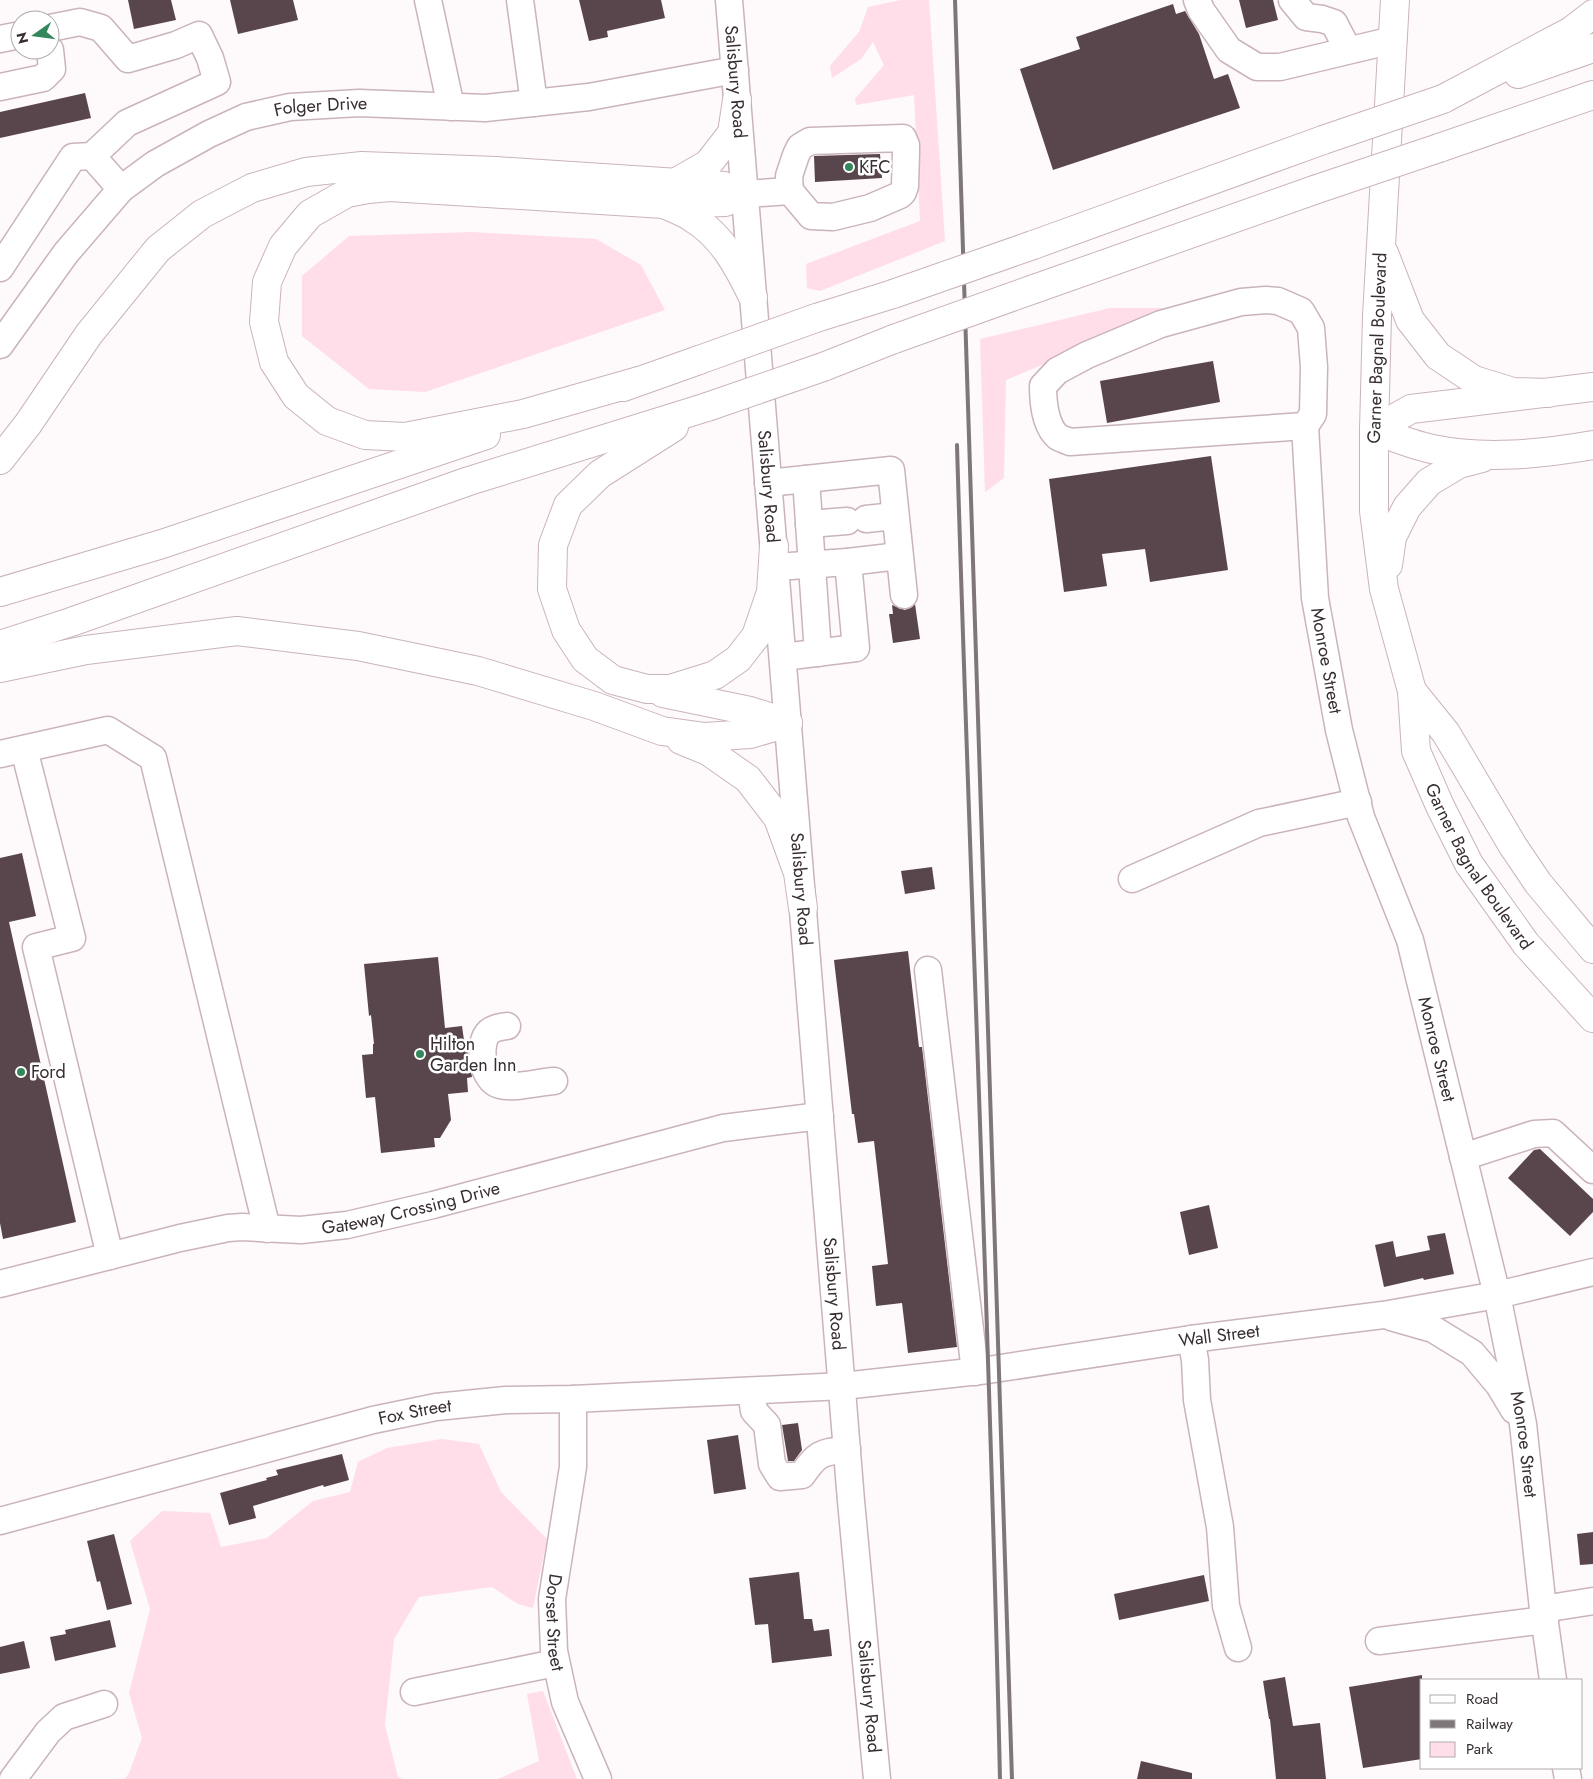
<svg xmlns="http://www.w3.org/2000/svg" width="1593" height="1779" font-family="Jost,sans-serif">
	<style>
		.green { fill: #ffdde9 }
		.building { fill: #59464d }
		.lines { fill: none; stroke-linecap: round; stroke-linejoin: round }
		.minor-casing { stroke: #cab4bb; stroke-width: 29 }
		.highway-casing { stroke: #cab4bb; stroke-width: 30 }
		.minor { stroke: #fff; stroke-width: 26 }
		.highway { stroke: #fff; stroke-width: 28 }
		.rail { stroke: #7e7679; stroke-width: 4 }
		.highway-bridge-casing { stroke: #cab4bb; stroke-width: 30; stroke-linecap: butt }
		.highway-bridge { stroke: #fff; stroke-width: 28 }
		.poi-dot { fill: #34875a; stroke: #fff; stroke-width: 2 }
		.labels { text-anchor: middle; stroke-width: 5; stroke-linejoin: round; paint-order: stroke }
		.street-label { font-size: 18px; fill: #372e31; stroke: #fff }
		.poi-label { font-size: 18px; fill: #372e31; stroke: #fff; text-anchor: start }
	</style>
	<rect width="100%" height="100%" fill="#fef9fb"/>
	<g class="green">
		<path d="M901 0H929L945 241 820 291 807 288 806 264 920 221 914 95 856 105 855 99 884 65 873 42 861 59 832 78 830 66 859 32 868 7Z"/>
		<path d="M472 232 596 239 641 265 665 310 425 392 369 389 302 336V276L349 236Z"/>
		<path d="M1110 308H1179L1006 380 1004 478 985 492 980 339Z"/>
		<path d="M442 1439 479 1444 501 1492 547 1539 533 1608 518 1604 492 1587 419 1597 394 1639 385 1725 398 1777 403 1779H125L129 1773 142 1738 129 1693 150 1609 130 1541 162 1511 210 1513 221 1547 267 1538 313 1501 350 1492 358 1462 387 1448Z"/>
		<path d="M543 1691 577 1779H498L539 1761 527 1694Z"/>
	</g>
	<g class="building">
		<path d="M128 0H171L176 20 134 29Z"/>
		<path d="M230 0H293L298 20 238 34Z"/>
		<path d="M579 0H661L665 18 607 31 608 37 589 41Z"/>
		<path d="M1239 0H1273L1278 20 1246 28Z"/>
		<path d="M1173 4 1176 14 1185 11 1199 34 1214 79 1228 74 1240 108 1053 170 1020 69 1080 49 1076 37Z"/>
		<path d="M85 93 91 118 0 138V112Z"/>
		<path d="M880 154 882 178 815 182 814 156Z"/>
		<path d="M1213 361 1220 402 1107 423 1100 381Z"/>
		<path d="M1211 456 1228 570 1150 582 1145 549 1102 554 1107 586 1064 592 1049 479Z"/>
		<path d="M915 604 920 639 893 643 889 614H893L892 605 905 610 912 607Z"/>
		<path d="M22 853 36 916 9 922 76 1222 3 1239 0 1223V858Z"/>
		<path d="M932 867 935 889 905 894 901 871Z"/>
		<path d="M908 951 919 1047H922L957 1347 908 1353 902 1303 876 1306 872 1266 888 1264 874 1141 858 1143 854 1114H852L834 960Z"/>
		<path d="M438 957 445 1028 462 1026 464 1040 469 1039 468 1054 472 1077 467 1078 468 1092 448 1094 451 1120 440 1138H434L435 1147 381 1153 375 1097 366 1098 362 1055 373 1054V1044H374L371 1015 369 1016 364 964Z"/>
		<path d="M1540 1149 1593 1199V1212L1570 1236 1508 1178 1534 1150Z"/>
		<path d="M1209 1205 1218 1248 1189 1255 1180 1212Z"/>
		<path d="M1445 1233 1454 1274 1424 1280 1423 1278 1384 1287 1375 1245 1393 1241 1396 1257 1430 1250 1427 1236Z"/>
		<path d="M798 1423 802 1450 794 1461H788L782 1425Z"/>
		<path d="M738 1435 746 1489 714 1494 707 1440Z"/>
		<path d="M342 1454 349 1480 324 1487 323 1485 253 1506 256 1518 229 1525 220 1493 267 1480 266 1478 278 1475 276 1470Z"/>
		<path d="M1593 1532V1564L1580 1565 1577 1534Z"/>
		<path d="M114 1534 132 1604 107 1610 100 1581 97 1582 87 1541Z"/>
		<path d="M799 1572 804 1619H812L814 1631 829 1629 832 1656 772 1663 768 1624 755 1625 749 1578Z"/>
		<path d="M1204 1575 1209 1601 1119 1620 1114 1594Z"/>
		<path d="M110 1620 116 1647 55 1661 50 1637 66 1634 65 1630Z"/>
		<path d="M24 1641 30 1668 0 1674V1647Z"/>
		<path d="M1422 1675V1759L1363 1768 1349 1687Z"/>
		<path d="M1285 1677 1293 1726 1320 1723 1326 1779H1276L1270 1719H1269L1263 1681Z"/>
		<path d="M1141 1761 1192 1773V1779H1137Z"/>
	</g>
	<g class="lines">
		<defs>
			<g id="minor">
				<path d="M428 0 451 107"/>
				<path d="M520 0 534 103"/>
				<path id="s1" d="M729 0 851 1501 877 1779"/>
				<path d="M1197 0 1201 10 1229 50 1257 67H1280L1393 40"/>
				<path d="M1292 0 1306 17 1322 19 1334 23 1348 50"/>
				<path d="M50 28 80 22 101 28 128 59 176 45 199 35 210 58 217 82 127 123 92 156"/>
				<path d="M0 39 20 35"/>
				<path d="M0 87 43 78 52 69 50 50"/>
				<path d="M903 138 906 145V152L905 186 903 192 900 195 870 208 833 217 811 216 790 191 789 176 796 155 800 147 810 141Z"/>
				<path d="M745 194 790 191"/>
				<path d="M0 268 73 157 92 156 121 189"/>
				<path d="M1266 300 1278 301 1301 311 1311 328 1314 367 1313 414 1305 426 1070 442C1066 440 1061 439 1058 437 1045 426 1043 401 1043 386L1057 371 1087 355 1161 324 1241 302Z"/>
				<path id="s2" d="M0 345 66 253 121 189 155 164 209 134 246 117 290 107 359 103 485 108 589 97 735 70"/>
				<path id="s3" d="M1305 426 1315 598 1339 730 1361 817 1410 940 1497 1295 1523 1424 1543 1609 1553 1680"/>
				<path d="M806 479 818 653"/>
				<path d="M768 483 891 470 904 595"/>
				<path d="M866 519 895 516"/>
				<path d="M809 524 847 521"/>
				<path d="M848 562 899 556"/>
				<path d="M776 567 848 562 856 648 783 657"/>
				<path d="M24 749 72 938 36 947 110 1256"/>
				<path d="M0 754 108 730 153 758 267 1229"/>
				<path d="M1132 879 1259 823 1358 802"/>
				<path d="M928 970 975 1372"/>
				<path d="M507 1026C501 1027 495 1027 489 1032 477 1043 482 1081 500 1085 514 1089 539 1082 554 1081"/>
				<path d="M1463 1157 1534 1134 1553 1133 1593 1170"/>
				<path id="s4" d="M0 1284 180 1238 228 1228 242 1227 301 1230 347 1225 433 1205 723 1128 820 1116"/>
				<path d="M1391 1317 1433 1329 1472 1353 1499 1385 1514 1410"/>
				<path d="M1191 1339 1195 1360 1197 1400 1220 1527 1226 1606 1238 1648"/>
				<path d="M751 1391 754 1411 767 1425 772 1464 780 1477 802 1475C818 1452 821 1453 847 1449"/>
				<path id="s5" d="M573 1399V1467L552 1599 554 1651 565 1702 598 1779"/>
				<path id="s6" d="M0 1521 373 1420 436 1407 506 1400 573 1399 843 1386 988 1370 1191 1339 1383 1315 1497 1295 1593 1272"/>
				<path d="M1543 1609 1593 1601"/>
				<path d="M1379 1641 1545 1620"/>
				<path d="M414 1692 555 1663"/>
				<path d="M1566 1768 1568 1779"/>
				<path d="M13 1779 48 1732 64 1717 104 1704"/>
			</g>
			<g id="highway">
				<path id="s7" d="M1395 0 1377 316 1374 430V511L1384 589 1412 691 1416 751 1440 806 1469 864 1526 944 1593 1018"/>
				<path d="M1518 74 1593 48"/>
				<path d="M1443 99 1571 31 1593 14"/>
				<path d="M1439 148 1593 95"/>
				<path d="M675 183 708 164 732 133 737 100"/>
				<path d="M666 205C675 209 686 213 694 219 723 237 739 268 753 297"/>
				<path d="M1033 245 1323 140"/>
				<path d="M1384 253 1410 320 1438 356 1474 380 1513 392 1548 393"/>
				<path d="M1034 289 1317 189"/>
				<path d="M816 318 893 294"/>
				<path d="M823 367 894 339"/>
				<path d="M639 381 523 414 405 437 365 435 327 421 296 396 274 362 264 322 267 282 283 246 310 214 347 193 368 189 390 187 664 204 725 202 745 194"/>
				<path d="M623 387 699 360"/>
				<path d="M674 427 600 474 568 505 553 545 552 589 566 630 585 659 613 680 647 689H670L715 675 738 659 756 636 771 592 774 546"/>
				<path d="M1374 430 1411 409 1593 387"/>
				<path d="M1374 430C1393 437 1413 445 1432 449 1485 460 1541 454 1593 445"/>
				<path d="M0 460 28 424 89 334 158 249 202 214 252 188 306 172 362 166 496 171 724 186 732 189"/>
				<path d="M1388 565 1392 537 1407 507 1429 482 1459 464 1482 458"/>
				<path d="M0 592 162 544 486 435"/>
				<path d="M0 645 71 622 469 481 707 407"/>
				<path d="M0 668 86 650 237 631 358 646 478 671 594 706 662 731 705 737 750 734 788 723"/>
				<path d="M1412 691 1446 733 1513 846 1538 883 1593 949"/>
				<path d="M663 693 750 711 788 723"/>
				<path d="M681 740 708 751 748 779 778 818 798 873 803 908"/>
			</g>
		</defs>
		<use href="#minor" class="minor-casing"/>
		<use href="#highway" class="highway-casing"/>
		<use href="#minor" class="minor"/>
		<use href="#highway" class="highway"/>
		<g class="rail">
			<path d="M955 0 1012 1779"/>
			<path d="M957 445C970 889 990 1334 1000 1779"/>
		</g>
		<defs>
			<g id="highway-bridge">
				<path d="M1323 140 1443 99"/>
				<path d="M1317 189 1439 148"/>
				<path d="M893 294 1033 245"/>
				<path d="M894 339 1034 289"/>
				<path d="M699 360 816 318"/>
				<path d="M707 407 823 367"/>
			</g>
		</defs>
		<use href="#highway-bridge" class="highway-bridge-casing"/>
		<use href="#highway-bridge" class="highway-bridge"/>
	</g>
	<g class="poi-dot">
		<circle cx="849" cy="167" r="5"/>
		<circle cx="420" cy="1054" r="5"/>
		<circle cx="21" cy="1072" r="5"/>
	</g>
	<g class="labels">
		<g class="street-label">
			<text dy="6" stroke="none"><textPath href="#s1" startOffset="82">Salisbury Road</textPath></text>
			<text dy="6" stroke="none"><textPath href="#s2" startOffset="418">Folger Drive</textPath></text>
			<text transform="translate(1377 348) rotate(-88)" y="6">Garner Bagnal Boulevard</text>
			<text dy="6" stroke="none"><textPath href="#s1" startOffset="488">Salisbury Road</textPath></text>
			<text dy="6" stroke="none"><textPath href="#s3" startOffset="236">Monroe Street</textPath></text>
			<text dy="6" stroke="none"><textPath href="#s7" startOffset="888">Garner Bagnal Boulevard</textPath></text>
			<text dy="6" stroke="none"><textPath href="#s1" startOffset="892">Salisbury Road</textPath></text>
			<text dy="6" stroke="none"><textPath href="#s3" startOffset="641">Monroe Street</textPath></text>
			<text dy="6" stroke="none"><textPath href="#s4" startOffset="420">Gateway Crossing Drive</textPath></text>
			<text dy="6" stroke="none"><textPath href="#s1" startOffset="1298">Salisbury Road</textPath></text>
			<text dy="6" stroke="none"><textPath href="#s6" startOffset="1238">Wall Street</textPath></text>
			<text dy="6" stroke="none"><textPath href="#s6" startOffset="429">Fox Street</textPath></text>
			<text dy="6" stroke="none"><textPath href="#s3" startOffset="1046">Monroe Street</textPath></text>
			<text dy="6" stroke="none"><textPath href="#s5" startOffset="225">Dorset Street</textPath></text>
			<text dy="6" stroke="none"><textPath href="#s1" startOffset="1702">Salisbury Road</textPath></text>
		</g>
		<g class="poi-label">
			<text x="859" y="173">KFC</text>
			<text x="430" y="1050">Hilton<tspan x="430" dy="21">Garden Inn</tspan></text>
			<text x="31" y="1078">Ford</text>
		</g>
	</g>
	<rect x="1420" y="1679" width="162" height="90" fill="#ffffff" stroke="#afabad"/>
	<rect x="1430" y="1695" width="25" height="8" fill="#ffffff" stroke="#afabad"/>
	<text x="1466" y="1704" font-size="15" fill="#372e31">Road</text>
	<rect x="1430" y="1720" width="25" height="8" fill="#7e7679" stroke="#afabad"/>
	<text x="1466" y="1729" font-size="15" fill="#372e31">Railway</text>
	<rect x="1430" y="1742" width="25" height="15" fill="#ffdde9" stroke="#afabad"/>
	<text x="1466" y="1754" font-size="15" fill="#372e31">Park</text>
	<g transform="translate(35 35) rotate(256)"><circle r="24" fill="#ffffff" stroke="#afabad"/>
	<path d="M0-4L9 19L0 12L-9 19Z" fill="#34875a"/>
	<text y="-8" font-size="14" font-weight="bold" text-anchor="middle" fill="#372e31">N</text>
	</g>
</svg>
